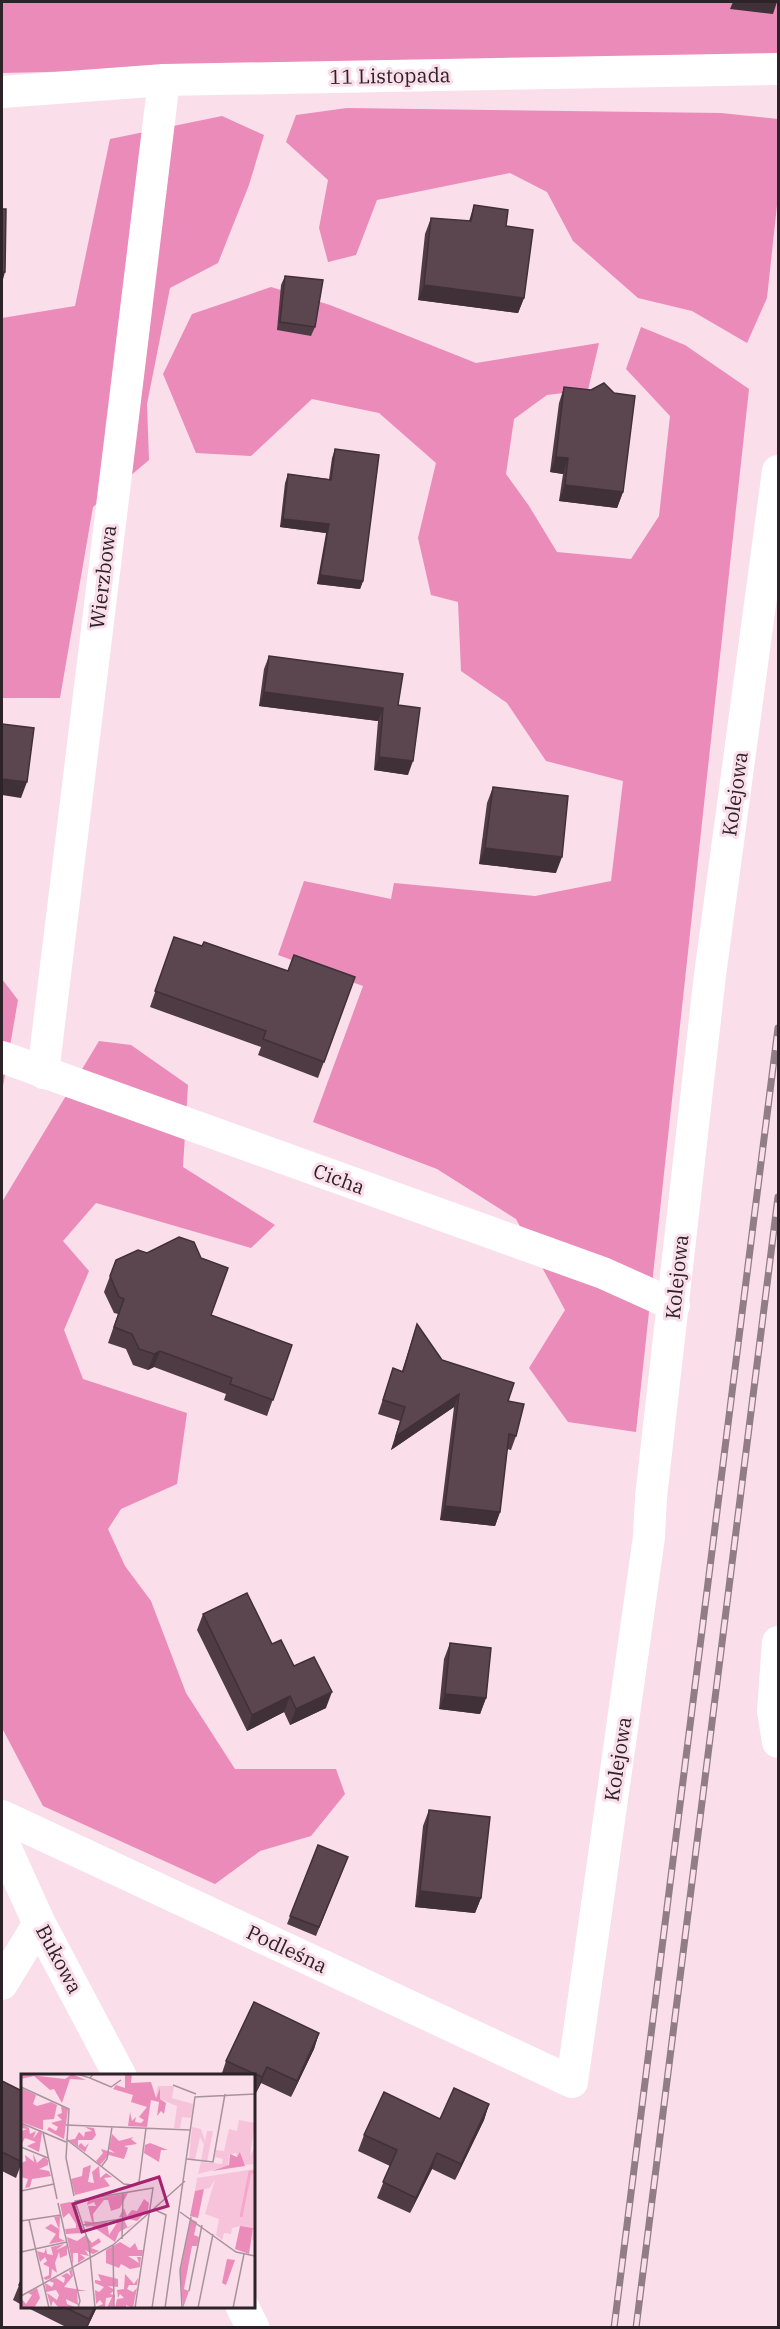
<svg xmlns="http://www.w3.org/2000/svg" width="780" height="2329" font-family="'IBM Plex Serif',serif">
	<style>
		.forest { fill: #eb8bba }
		.lines { fill: none; stroke-linecap: round; stroke-linejoin: round }
		.street { stroke: #fff; stroke-width: 32 }
		.secondary { stroke: #fff; stroke-width: 33 }
		.rail-casing { stroke: #907d86; stroke-width: 7 }
		.rail { stroke: #fadeea; stroke-width: 4.5; stroke-dasharray: 14; stroke-linecap: butt }
		.wall { fill: #4e3b44 }
		.shaded-wall { fill: #403037 }
		.building { fill: #5b454f; stroke: #403037; stroke-width: 1.5 }
		.labels { text-anchor: middle; stroke-width: 6; stroke-linejoin: round; paint-order: stroke }
		.street-label { font-size: 20px; fill: #2c2227; stroke: #fadeea }
		.inset-river { fill: none; stroke: #f6a7cc; stroke-width: 3 }
		.inset-road { fill: none; stroke: #a8939c; stroke-width: 1.5 }
		.view { fill: #a52270; fill-opacity: 0.15; stroke: #a52270; stroke-width: 3 }
		.inset-edge { fill: none; stroke: #2c2227; stroke-width: 3 }
	</style>
	<rect width="100%" height="100%" fill="#fadeea"/>
	<g class="forest">
		<path d="M2 2H778V55L2 73Z"/>
		<path d="M347 108 721 113 778 119V196L767 298 747 343 692 311 638 298 573 241 547 192 510 173 377 200 356 255 328 262 319 228 328 180 286 142 296 115Z"/>
		<path d="M222 116 264 135 249 185 218 263 170 288 147 404 149 460 93 507 60 698H2V318L75 306 110 139Z"/>
		<path d="M271 287 330 305 476 363 599 343 588 390 547 395 514 419 506 474 529 506 557 552 631 559 659 516 670 416 626 369 641 327 685 345 749 389 636 1432 568 1422 529 1368 565 1310 516 1219 437 1169 313 1122 363 986 278 955 304 881 391 899 394 883 535 896 611 881 623 781 546 761 507 703 461 671 458 602 431 595 418 538 436 463 379 413 312 399 251 456 196 453 163 374 192 314Z"/>
		<path d="M2 979 18 1000 2 1092Z"/>
		<path d="M99 1041 131 1045 188 1085 183 1167 275 1225 251 1248 96 1203 63 1241 89 1271 64 1330 83 1379 187 1413 177 1484 121 1509 108 1529 125 1566 151 1601 186 1693 235 1769H336L345 1794 311 1836 260 1851 215 1884 43 1806 2 1728V1202Z"/>
	</g>
	<g class="lines">
		<g class="street">
			<path d="M2 92 164 80 778 69"/>
			<path d="M2 1057 603 1273 674 1305"/>
			<path d="M43 1073 164 80"/>
			<path d="M778 1642 773 1711 778 1742"/>
			<path d="M2 1816 572 2082 649 1537 651 1497 710 975 778 471"/>
			<path d="M2 1984 39 1923"/>
		</g>
		<g class="secondary">
			<path d="M2 1841 39 1923 120 2076"/>
			<path d="M242 2306 253 2328"/>
		</g>
		<defs>
			<g id="rail">
				<path d="M614 2328 778 1028"/>
				<path d="M636 2328 778 1197"/>
			</g>
		</defs>
		<use href="#rail" class="rail-casing"/>
		<use href="#rail" class="rail"/>
	</g>
	<g class="wall">
		<path d="M474 205 506 226 524 298 518 313 418 300 425 234 431 218 469 221Z"/>
		<path d="M285 276 315 327 311 336 277 330 281 285Z"/>
		<path d="M564 387 623 492 617 508 559 501 563 474 550 472 559 403Z"/>
		<path d="M335 449 363 581 360 589 317 584 326 533 280 527 285 483 288 474 329 479 332 458Z"/>
		<path d="M269 656 398 705 408 775 374 770 378 721 259 706 264 669Z"/>
		<path d="M493 787 556 873 479 864 487 803Z"/>
		<path d="M174 937 202 946 288 971 355 977 318 1078 258 1055 261 1047 150 1007Z"/>
		<path d="M116 1260 211 1315 292 1345 267 1416 224 1400 226 1394 154 1367 148 1370 133 1365 126 1349 108 1343 118 1314 114 1313 104 1292Z"/>
		<path d="M417 1324 442 1360 508 1401 516 1436 511 1450 507 1449 500 1512 495 1526 440 1520 454 1407 391 1450 400 1421 378 1414 393 1368 402 1371Z"/>
		<path d="M203 1614 272 1644 294 1666 326 1708 290 1725 284 1712 247 1731 197 1630Z"/>
		<path d="M450 1643 486 1698 480 1714 439 1709 444 1659Z"/>
		<path d="M429 1810 481 1898 475 1913 415 1907 423 1826Z"/>
		<path d="M318 1845 348 1857 316 1936 287 1924Z"/>
		<path d="M319 2033 314 2049 291 2097 261 2083 256 2093 254 2092V2076H221L226 2061Z"/>
		<path d="M2 2081 22 2162 16 2178 2 2171Z"/>
		<path d="M489 2104 484 2120 455 2180 432 2169 410 2213 377 2198 390 2166 358 2151 364 2135 440 2119Z"/>
		<path d="M22 2278V2305L13 2300Z"/>
		<path d="M26 2307H97L87 2328H68Z"/>
	</g>
	<g class="shaded-wall">
		<path d="M733 2H777L773 14 730 9Z"/>
		<path d="M2 272H5L2 283Z"/>
		<path d="M424 285 524 298 518 313 418 300Z"/>
		<path d="M556 457 568 458 563 474 550 472Z"/>
		<path d="M565 485 623 492 617 508 559 501Z"/>
		<path d="M283 519 329 524 326 533 280 527Z"/>
		<path d="M320 575 363 581 360 589 317 584Z"/>
		<path d="M264 692 383 708 378 721 259 706Z"/>
		<path d="M379 757 413 761 408 775 374 770Z"/>
		<path d="M2 779 27 782 21 798 2 795Z"/>
		<path d="M485 848 562 857 556 873 479 864Z"/>
		<path d="M160 1351 154 1367 148 1370 154 1354Z"/>
		<path d="M459 1394 454 1407 391 1450 396 1436Z"/>
		<path d="M445 1506 500 1512 495 1526 440 1520Z"/>
		<path d="M332 1692 326 1708 290 1725 296 1709Z"/>
		<path d="M445 1694 486 1698 480 1714 439 1709Z"/>
		<path d="M290 1696 284 1712 247 1731 252 1715Z"/>
		<path d="M420 1891 481 1898 475 1913 415 1907Z"/>
		<path d="M319 2033 314 2049 291 2097 297 2081Z"/>
		<path d="M267 2067 261 2083 256 2093 262 2077Z"/>
		<path d="M489 2104 484 2120 455 2180 461 2164Z"/>
		<path d="M437 2153 432 2169 410 2213 416 2198Z"/>
		<path d="M95 2307H97L87 2328H86Z"/>
	</g>
	<g class="building">
		<path d="M474 205 508 210 506 226 533 230 524 298 424 285 431 218 471 221Z"/>
		<path d="M2 209H6L5 272H2Z"/>
		<path d="M285 276 323 280 315 327 280 322Z"/>
		<path d="M604 383 614 393 635 396 623 492 565 485 568 458 556 457 564 387 591 390Z"/>
		<path d="M335 449 379 455 363 581 320 575 329 524 283 519 288 474 331 480Z"/>
		<path d="M269 656 403 674 398 705 420 708 413 761 379 757 383 708 264 692Z"/>
		<path d="M2 724 34 728 27 782 2 779Z"/>
		<path d="M493 787 568 796 562 857 485 848Z"/>
		<path d="M174 937 202 946 204 942 288 971 294 955 355 977 324 1062 263 1039 266 1031 155 991Z"/>
		<path d="M179 1237 194 1242 201 1258 228 1268 211 1315 292 1345 273 1400 230 1384 232 1378 160 1351 154 1354 139 1349 132 1334 114 1327 124 1299 119 1297 110 1276 116 1260 138 1250 147 1253Z"/>
		<path d="M417 1324 442 1360 514 1383 508 1401 524 1404 516 1436 509 1434 500 1512 445 1506 459 1394 396 1436 405 1407 383 1400 393 1368 403 1372Z"/>
		<path d="M247 1593 272 1644 281 1640 294 1666 314 1657 332 1692 296 1709 290 1696 252 1715 203 1614Z"/>
		<path d="M450 1643 491 1648 486 1698 445 1694Z"/>
		<path d="M429 1810 490 1817 481 1898 420 1891Z"/>
		<path d="M318 1845 348 1857 319 1927 290 1916Z"/>
		<path d="M254 2002 319 2033 297 2081 267 2067 262 2077 226 2061Z"/>
		<path d="M2 2081 22 2091V2162L2 2152Z"/>
		<path d="M454 2088 489 2104 461 2164 437 2153 416 2198 383 2182 397 2150 364 2135 384 2092 440 2119Z"/>
		<path d="M22 2278V2286L19 2285Z"/>
		<path d="M64 2307H95L89 2319Z"/>
	</g>
	<g class="labels">
		<g class="street-label">
			<text transform="translate(390 76) rotate(-1)" y="7">11 Listopada</text>
			<text transform="translate(103 577) rotate(-83)" y="7">Wierzbowa</text>
			<text transform="translate(735 794) rotate(-82)" y="7">Kolejowa</text>
			<text transform="translate(339 1179) rotate(20)" y="7">Cicha</text>
			<text transform="translate(677 1277) rotate(-84)" y="7">Kolejowa</text>
			<text transform="translate(618 1759) rotate(-81)" y="7">Kolejowa</text>
			<text transform="translate(287 1949) rotate(25)" y="7">Podleśna</text>
			<text transform="translate(59 1959) rotate(62)" y="7">Bukowa</text>
		</g>
	</g>
	<g transform="translate(21 2074)">
		<rect width="234" height="234" fill="#fadeea"/>
		<path d="M137 12H153L151 24 172 30 170 44 161 43 159 54H153L156 32 139 25V15L134 24ZM218 46 234 49 229 82 234 73V90L222 91 220 78 216 83 215 79 208 81 207 92 177 100 180 88 201 90 202 85 194 83 195 76 203 77 208 55 216 57ZM171 53 180 55 184 67 186 57H192L186 88 180 87 183 70 179 63 174 85H168ZM234 95V166H231L232 154 219 152 211 154 210 160 203 159 201 166 195 161 198 145 184 140 194 105 189 114 174 117 176 104Z" fill="#f7c3db"/>
		<path d="M0 0 44 5 51 0 65 6 49 5 41 29 33 15 29 16 13 2 0 5ZM104 0H111L110 9 130 8 135 24 139 14V25L145 29 143 40 140 37 136 42 138 28 130 26 126 53 107 52 109 38 111 47 115 43 114 48 120 49 123 46 118 43 126 33 110 28 112 21 92 15 95 11 104 14ZM0 14 15 21 12 30 16 32 30 28 36 31 33 45 22 46V56L0 48ZM40 32 47 35 43 65 26 56 28 53 35 57 37 53 30 49 41 46 36 41 41 39ZM0 49 8 54 9 60 15 57 12 65 18 57 21 59 18 78 6 72 15 68 4 64 0 71V57L6 55 0 54ZM64 53 73 54 75 61 71 66H57V72L60 69 64 73 68 69 64 78 47 66 54 65 58 58 63 63 64 58 71 57ZM91 60 98 67 113 63 110 65 116 70 103 72 107 74 103 85 88 81 79 91 75 87 82 79 80 75 94 79 88 75ZM129 69 147 76H140L138 88 123 79 124 71ZM219 78 224 92 191 97 208 91 209 80 216 83ZM12 79 16 89 23 83 27 86V91L18 95 28 97 30 102 11 105 9 113 4 114 7 105 0 103V89L5 87 4 81 13 88ZM70 91 67 108 73 109 71 98 78 92 79 104 85 99 91 103 83 104 89 112 54 121 50 105 61 102 62 94ZM183 115 177 144 169 142 174 117ZM107 119 99 134 90 137 87 126H83L72 140 73 148H86L88 161 98 146H103L107 154 115 149 98 158 94 168 71 152 65 153 63 147 71 148 67 132H75L73 128 66 131 67 126ZM123 125 128 129 127 136 116 147 98 143 103 134 106 142 111 136 116 137ZM49 128 54 129 62 159 45 160 44 155 55 154V150L48 139 42 144 39 130ZM39 142 38 164 44 167 28 170 35 160 24 154 30 150 38 155 33 143ZM170 145 176 148 173 161 178 163 176 172H171L163 215 168 217 162 234 159 199ZM219 152 232 154 228 180 214 175ZM65 161 71 169 78 164 80 168 70 174 78 177 72 180 64 176 68 182 59 180 64 184 57 189V179H52V192L46 163 56 167ZM99 168 109 174 114 169 117 176H122L121 182H107L118 189 116 183H120L119 193 109 195 100 190 98 194 85 189V176ZM43 170 35 176 46 171V181L39 184 38 178 34 189 36 199 31 195 30 204 25 206 22 204 28 201V193L22 190 26 187 24 183 19 188 16 177 23 179 25 174 26 180 32 181 30 173ZM206 185 214 186 205 211 201 209ZM51 195 52 202 43 213 66 217H56L57 231 45 225 46 230 56 234H38L32 227 30 233 26 219 36 226 38 221 35 216 25 218 24 209 31 213 33 209 28 207 35 204 43 209 44 204 40 202 46 199 50 202 48 197ZM77 200 97 205V213L87 212 94 216 89 220 94 221 92 234H86L91 223 85 224 84 233H75L82 230 79 226 75 230 74 216 78 218 83 213 74 209V206L80 207ZM104 200 113 210 117 204 116 211H108L106 215 112 218 116 214 112 234 105 231V234H94L96 225 103 224 99 220 97 224 96 216 103 215ZM16 214 19 224 13 234H0V224L5 230 11 221 7 219Z" fill="#eb8bba"/>
		<path class="inset-river" d="M220 143 229 98H234"/>
		<path class="inset-road" d="M56 0 69 4 72 0M69 4 90 13 100 6M152 11 175 20M0 13 48 35 45 84 53 122M0 49 45 68M45 51 169 56M22 58 36 125M45 65 103 110 112 111 118 108 125 54M0 73 27 84M166 85 192 88 204 20M80 93 86 85 91 53M0 117 33 110M37 129 59 227 57 234M159 138 215 178 234 182M8 146 28 234M0 147 40 141M62 151 100 145M101 165 102 119M92 171 93 234M0 178 46 168M168 217 181 151M0 222 92 171 164 107M74 234 68 170 54 127 132 114 114 234M131 234 145 141 132 135M144 234 174 23 234 20M161 234 159 196 170 143M177 234 192 160M212 234 223 180"/>
		<path class="view" d="M138 103 147 132 61 158 52 130Z"/>
		<rect width="234" height="234" class="inset-edge"/>
	</g>
	<rect width="780" height="2329" fill="none" stroke="#2c2227" stroke-width="6"/>
</svg>
